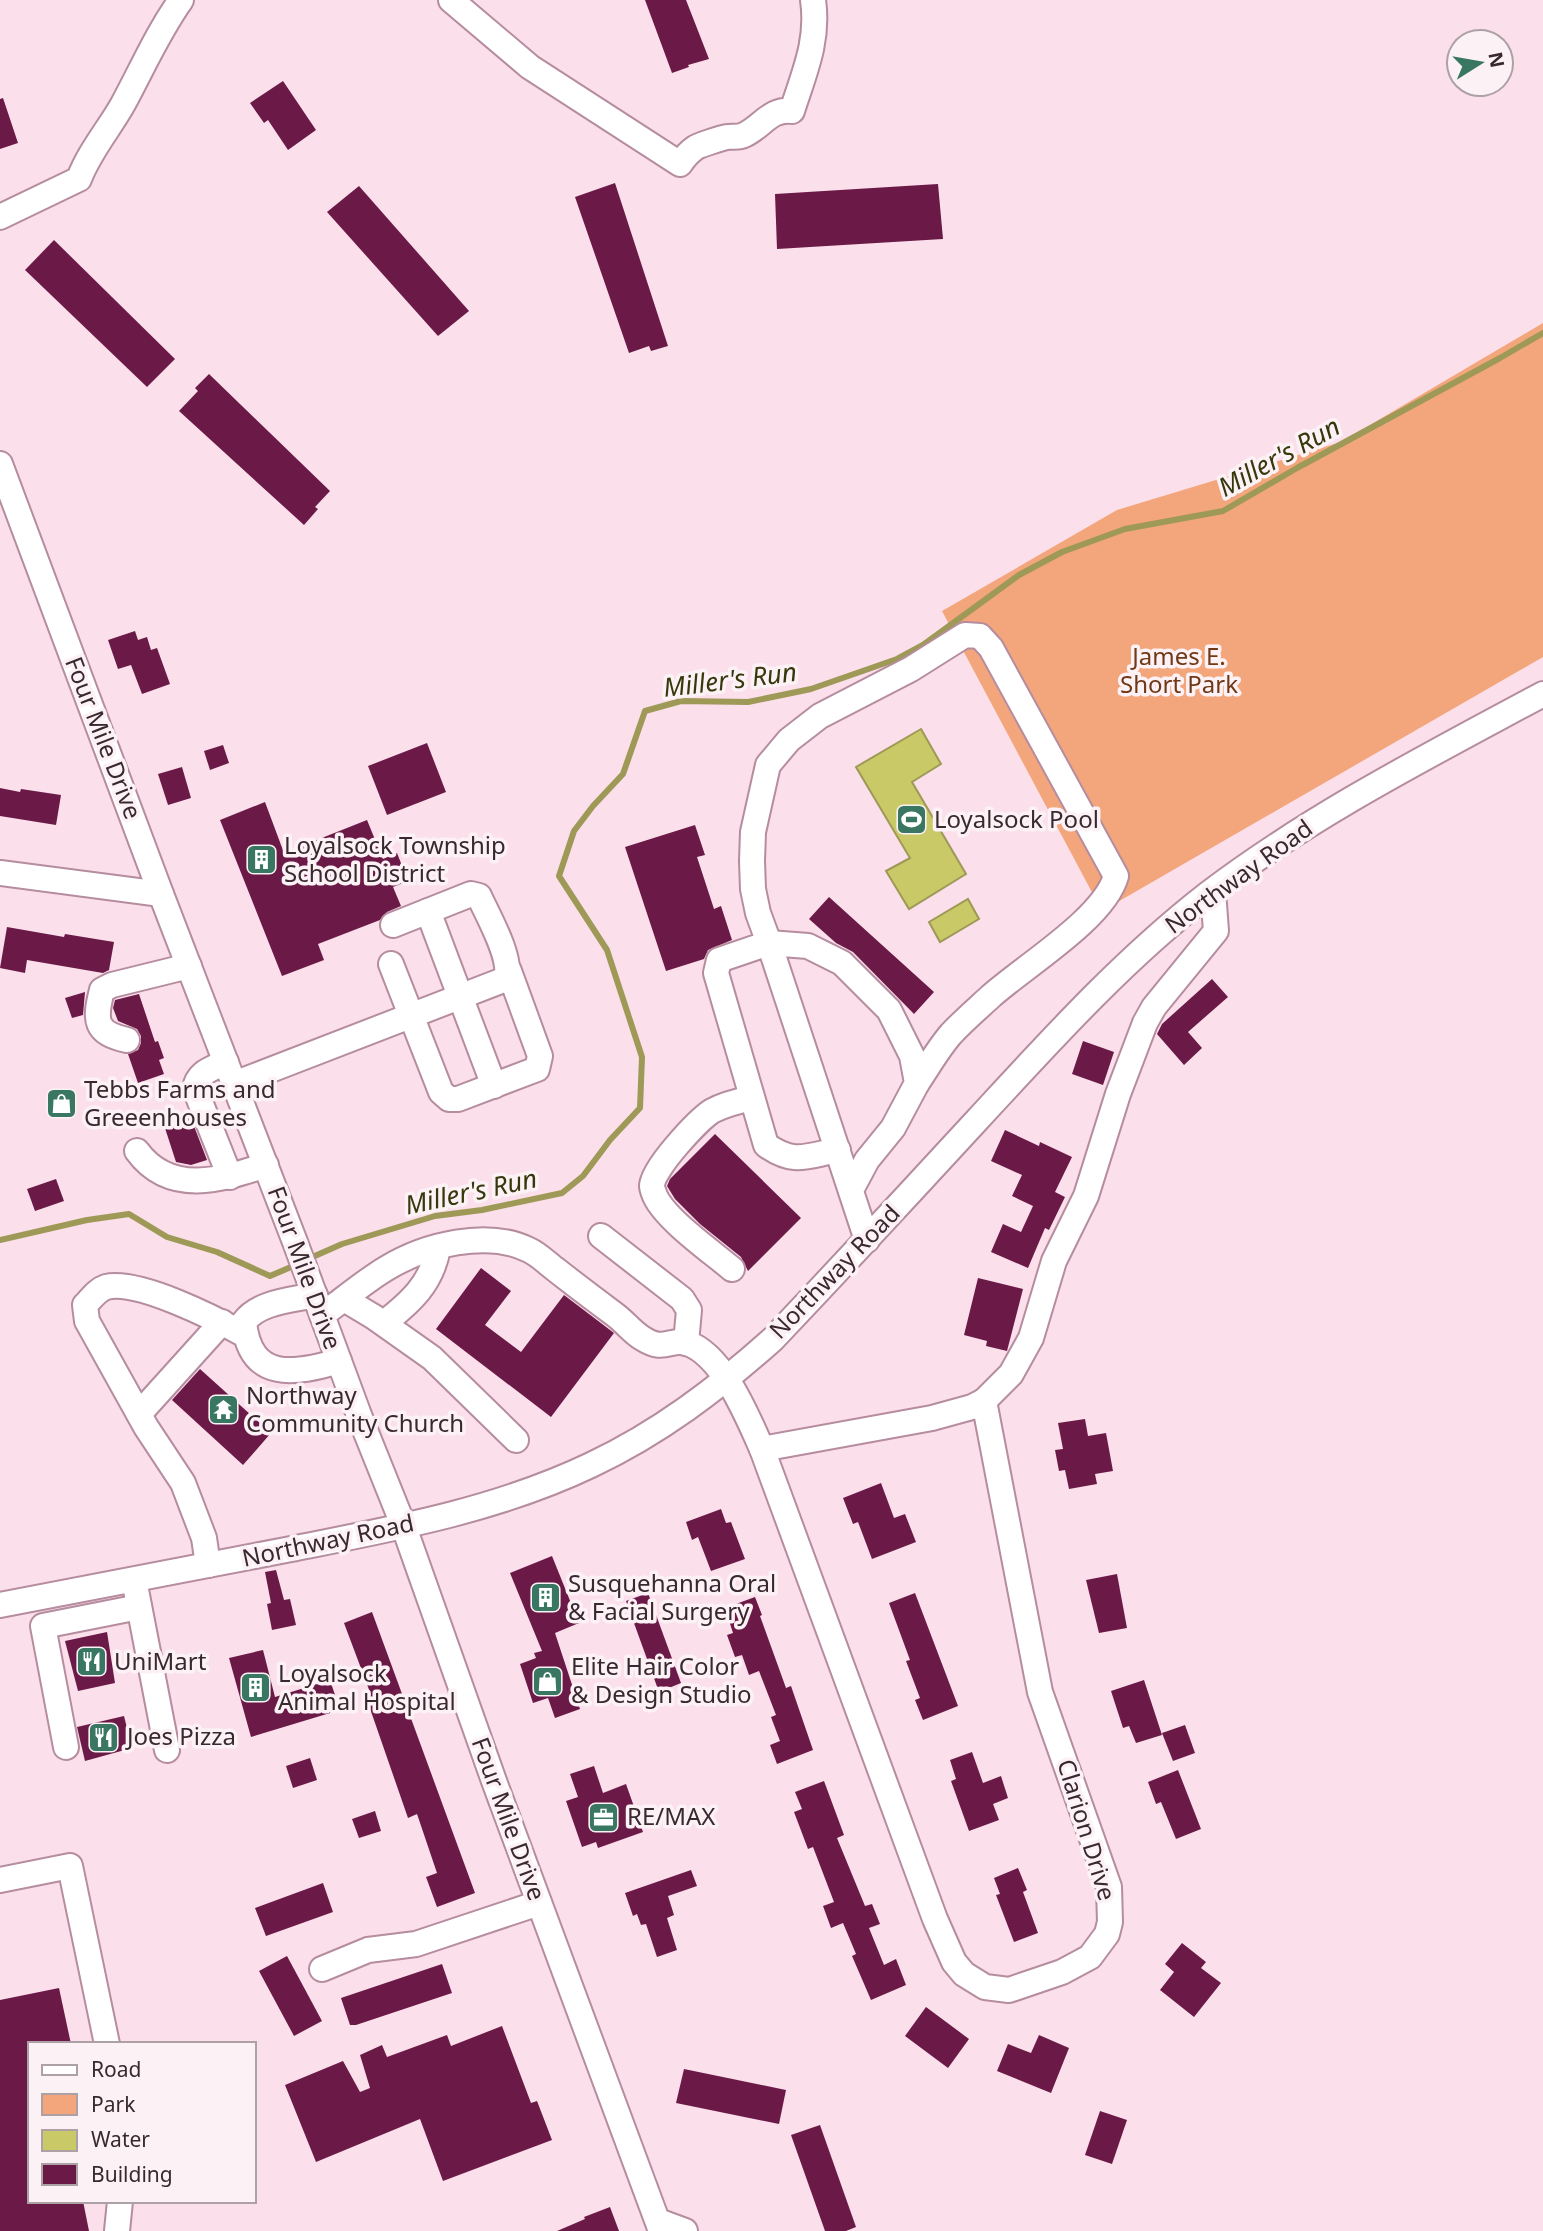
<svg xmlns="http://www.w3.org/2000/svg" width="1543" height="2231" font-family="'Noto Sans',sans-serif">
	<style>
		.green { fill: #f3a67b }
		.water { fill: #c9ca67; stroke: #9e9956; stroke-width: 2 }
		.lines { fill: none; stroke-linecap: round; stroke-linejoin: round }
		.stream { stroke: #9e9956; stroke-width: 6 }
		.building { fill: #6b1a48 }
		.minor-casing { stroke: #b68c9f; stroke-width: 28 }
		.minor { stroke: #fff; stroke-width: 24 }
		.labels { text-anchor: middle; stroke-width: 7; stroke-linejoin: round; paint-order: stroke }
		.park-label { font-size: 24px; fill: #703815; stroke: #fcf2f6 }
		.street-label { font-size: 24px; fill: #39282f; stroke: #fcf2f6 }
		.poi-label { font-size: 24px; fill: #39282f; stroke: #fcf2f6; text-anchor: start }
		.water-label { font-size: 26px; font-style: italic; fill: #37370c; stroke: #fcf2f6 }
	</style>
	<rect width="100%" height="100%" fill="#fbdfeb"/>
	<path class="green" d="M1543 323V657L1102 911 942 611 1117 510 1341 442Z"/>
	<g class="water">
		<path d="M921 729 941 764 912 782 966 874 909 909 886 871 910 858 856 767Z"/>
		<path d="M968 899 979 919 940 942 929 922Z"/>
	</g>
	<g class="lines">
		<g class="stream">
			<path d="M0 1240 87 1220 129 1214 167 1237 217 1252 270 1276 298 1264"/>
			<path d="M308 1259 342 1244 435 1216 482 1210 562 1193 583 1176 610 1140 640 1108 642 1057 607 950 559 876 574 831 593 806 623 774 645 711 681 701 748 702 811 689 897 659 923 645 1019 575 1062 552 1125 529 1223 511 1297 468 1500 358 1543 333"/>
		</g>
	</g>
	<g class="building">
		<path d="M645 0H686L709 59 688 65 689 67 672 73Z"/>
		<path d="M283 81 316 130 288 150 268 120 264 123 250 103Z"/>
		<path d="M3 98 18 143 0 149V99Z"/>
		<path d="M615 183 668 346 651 351 649 346 629 353 575 197Z"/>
		<path d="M938 184 943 239 777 249 775 194Z"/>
		<path d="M359 186 469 311 438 336 327 212Z"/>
		<path d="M54 240 175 359 147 387 25 270Z"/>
		<path d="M209 374 330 491 315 507 318 509 304 525 179 411 198 391 195 388Z"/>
		<path d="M135 631 138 640 147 637 151 650 157 648 170 684 142 694 131 665 118 669 108 640Z"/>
		<path d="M427 743 446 792 387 815 368 766Z"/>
		<path d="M223 745 229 763 210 770 204 751Z"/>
		<path d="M182 767 191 798 168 805 158 774Z"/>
		<path d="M0 788 20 792 21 789 61 795 56 825 0 816Z"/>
		<path d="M265 802 284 853 367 820 383 859 397 853 408 881 393 887 401 906 387 912 380 920 318 944 324 960 282 976 220 820Z"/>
		<path d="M695 825 705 855 697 857 714 909 721 906 732 940 708 950 704 959 666 971 625 847Z"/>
		<path d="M829 897 934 992 914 1014 853 952 836 943 809 919Z"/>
		<path d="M7 927 64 937 65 934 114 942 109 970 103 973 27 960 25 973 0 968Z"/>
		<path d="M1212 979 1228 997 1188 1032 1202 1048 1184 1065 1157 1034 1162 1024Z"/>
		<path d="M85 992 83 1015 72 1018 65 998Z"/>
		<path d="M139 994 155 1042 158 1041 164 1058 159 1060 164 1074 138 1083 128 1054 138 1050 141 1043V1036L137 1029 118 1021 113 1008 115 1000Z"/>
		<path d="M1083 1041 1114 1052 1103 1085 1072 1074Z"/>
		<path d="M189 1113 207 1160 191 1165 176 1162 163 1122Z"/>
		<path d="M1005 1130 1039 1146 1040 1142 1072 1157 1055 1192 1065 1197 1049 1230 1045 1228 1028 1268 991 1252 1003 1224 1021 1232 1033 1206 1012 1196 1022 1175 991 1161Z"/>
		<path d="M715 1134 801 1218 748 1271 741 1257 700 1224 675 1199 667 1186 670 1179Z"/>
		<path d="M56 1179 64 1201 35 1211 27 1189Z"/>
		<path d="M481 1268 511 1291 485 1325 521 1352 564 1295 614 1333 551 1417 436 1329Z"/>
		<path d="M978 1278 1023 1289 1007 1351 986 1346 987 1341 964 1335Z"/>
		<path d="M200 1369 271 1433 243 1465 172 1400Z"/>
		<path d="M1085 1419 1088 1436 1106 1433 1113 1471 1095 1474 1097 1484 1069 1489 1065 1470 1059 1471 1055 1450 1063 1449 1058 1423Z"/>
		<path d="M881 1483 894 1518 905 1514 916 1542 872 1559 858 1522 853 1524 843 1498Z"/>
		<path d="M721 1509 726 1523 731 1522 745 1559 711 1571 698 1537 692 1540 686 1522Z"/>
		<path d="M552 1556 579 1623 555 1633 580 1709 555 1718 548 1698 533 1703 520 1664 536 1658 534 1653 542 1651 510 1573Z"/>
		<path d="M276 1570 284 1600 290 1599 296 1625 272 1630 267 1604 271 1603 265 1572Z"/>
		<path d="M1117 1574 1127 1628 1099 1633 1086 1580Z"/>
		<path d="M648 1593 681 1683 659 1692 626 1601Z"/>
		<path d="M915 1593 958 1706 923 1720 915 1700 920 1698 906 1661 910 1660 889 1603Z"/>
		<path d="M755 1597 762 1615 760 1616 786 1688 791 1686 813 1750 777 1764 770 1745 780 1741 771 1717 776 1715 759 1671 749 1675 742 1655 735 1657 727 1635 733 1633 725 1608Z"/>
		<path d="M372 1612 475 1893 437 1907 426 1877 437 1873 417 1814 408 1818 366 1697 371 1695 344 1623Z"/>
		<path d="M107 1632 115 1683 78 1691 65 1641Z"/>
		<path d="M263 1650 275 1697 330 1680 340 1710 251 1737 229 1658Z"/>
		<path d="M1144 1680 1162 1735 1136 1743 1129 1726 1123 1728 1111 1691Z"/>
		<path d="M124 1716 132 1748 85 1761 77 1727Z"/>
		<path d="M1185 1725 1195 1753 1173 1761 1162 1733Z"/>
		<path d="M972 1752 983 1783 1001 1776 1008 1798 993 1804 999 1820 969 1831 951 1781 956 1779 950 1760Z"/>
		<path d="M310 1758 317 1780 293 1788 286 1766Z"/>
		<path d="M594 1766 603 1793 626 1784 643 1832 598 1848 596 1842 582 1847 566 1801 578 1797 570 1774Z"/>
		<path d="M1178 1770 1201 1829 1176 1839 1161 1802 1156 1804 1148 1782Z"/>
		<path d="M824 1781 844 1835 837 1838 865 1906 872 1904 880 1924 869 1928 884 1965 896 1959 906 1985 871 2000 852 1956 856 1954 843 1923 831 1928 823 1906 834 1902 813 1847 808 1849 794 1812 802 1809 795 1792Z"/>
		<path d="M375 1811 381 1831 359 1838 352 1819Z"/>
		<path d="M1018 1868 1027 1890 1023 1892 1038 1933 1014 1942 996 1895 1000 1894 994 1878Z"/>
		<path d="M691 1870 697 1886 668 1896 674 1915 667 1918 677 1950 657 1957 646 1924 641 1925 637 1914 633 1916 625 1893Z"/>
		<path d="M323 1883 333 1912 266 1936 255 1908Z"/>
		<path d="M1182 1943 1206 1962 1201 1968 1221 1983 1194 2017 1160 1990 1174 1972 1165 1964Z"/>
		<path d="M287 1956 322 2021 294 2036 259 1971Z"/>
		<path d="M442 1964 452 1993 356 2025H350L341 1998Z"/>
		<path d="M59 1988 71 2044H30V2201H83L89 2231H0V2000Z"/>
		<path d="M926 2007 969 2039 948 2068 905 2036Z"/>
		<path d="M502 2026 531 2103 537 2101 552 2140 443 2181 420 2119 316 2162 285 2085 343 2061 360 2092 370 2088 360 2055 382 2045 387 2057 447 2035 451 2046Z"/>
		<path d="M1039 2035 1069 2048 1051 2093 997 2071 1008 2044 1031 2053Z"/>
		<path d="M684 2069 786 2090 779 2124 676 2103Z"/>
		<path d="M1100 2111 1127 2120 1112 2164 1085 2155Z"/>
		<path d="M820 2125 856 2227 846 2231H825L791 2135Z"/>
		<path d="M610 2207 619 2231H557L585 2219 584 2217Z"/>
	</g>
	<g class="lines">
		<defs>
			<g id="minor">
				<path d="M451 0 530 67 680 164C684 158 689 152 695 148 699 145 722 138 727 137 733 136 738 138 744 135 762 127 770 108 792 111 804 73 819 41 813 0"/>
				<path d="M0 217 79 179C89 152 109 129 123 104 142 69 158 32 181 0"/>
				<path d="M0 464 161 894 295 1242 359 1415 404 1527 494 1781 661 2231"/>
				<path d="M0 873 161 894"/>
				<path d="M428 911 494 1086"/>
				<path d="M391 964 441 1092 449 1099H458L537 1069 540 1056 509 971"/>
				<path d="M127 1040C95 1033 94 1021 102 990L112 985 189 966"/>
				<path d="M226 1062C212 1069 197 1072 195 1089L230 1177"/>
				<path d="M234 1084 506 979C513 959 488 916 479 896L471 894 393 925"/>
				<path d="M838 1150C806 1156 794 1165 766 1145L716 973 719 960 769 943 758 913 753 889 752 861 753 832 768 765 789 740 820 716 911 669 965 635 980 636 991 648 1116 876C1104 919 1023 967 990 997 977 1009 963 1021 951 1034 938 1049 928 1067 917 1083"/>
				<path d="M137 1151C170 1196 221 1180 266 1165"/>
				<path d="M851 1190 867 1160 893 1128 917 1083 912 1056 889 1010 842 963 808 946 769 943 867 1240"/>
				<path d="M601 1236 682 1299 689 1310 686 1343"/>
				<path d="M732 1269C712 1252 666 1220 655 1196 654 1193 652 1189 652 1186 652 1169 698 1120 712 1111 725 1104 738 1101 752 1098"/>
				<path d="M315 1295C292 1300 258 1302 244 1322 250 1382 295 1374 339 1361"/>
				<path d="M344 1299 374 1317 432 1358 516 1440"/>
				<path d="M322 1315C343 1300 365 1281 387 1268 425 1245 487 1229 529 1250 538 1254 547 1263 555 1269 574 1284 594 1299 614 1314 624 1321 632 1332 642 1338 665 1353 669 1338 687 1343 723 1355 748 1418 762 1449"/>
				<path d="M384 1323C411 1302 432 1283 438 1248"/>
				<path d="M984 1401 1040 1692 1109 1887 1110 1922 1107 1934 1090 1957 1062 1972 1009 1990 985 1987 964 1974 954 1962 935 1919 762 1449 932 1418 972 1407Z"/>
				<path d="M984 1401 1011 1374 1031 1338 1054 1261 1086 1196 1118 1094 1145 1023 1154 1007 1216 931 1213 891"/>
				<path d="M139 1414 222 1322"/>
				<path d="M208 1565 204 1538 183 1483 146 1427 87 1321 85 1305C91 1299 97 1290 106 1287 138 1279 216 1319 245 1335"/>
				<path d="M136 1590 167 1750"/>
				<path d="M0 1605C97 1587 194 1568 291 1549 392 1529 497 1510 591 1465 659 1433 717 1389 773 1339 842 1266 910 1193 978 1119 1051 1040 1123 960 1208 894 1312 815 1428 756 1543 694"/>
				<path d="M66 1747 43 1626 139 1607"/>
				<path d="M0 1880 70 1866 107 2044"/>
				<path d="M322 1969 368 1950 416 1944 539 1903"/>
				<path d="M658 2221 685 2231"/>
				<path d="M117 2231 120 2201"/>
			</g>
		</defs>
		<use href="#minor" class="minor-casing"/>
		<use href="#minor" class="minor"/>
	</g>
	<defs>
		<symbol id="stadium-square" viewBox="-11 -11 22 22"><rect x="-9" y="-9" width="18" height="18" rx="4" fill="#397762" stroke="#fcf2f6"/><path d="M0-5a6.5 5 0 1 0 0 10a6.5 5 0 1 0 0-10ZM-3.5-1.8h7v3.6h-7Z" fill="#fff"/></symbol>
		<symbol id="building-square" viewBox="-11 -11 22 22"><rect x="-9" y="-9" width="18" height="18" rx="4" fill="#397762" stroke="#fcf2f6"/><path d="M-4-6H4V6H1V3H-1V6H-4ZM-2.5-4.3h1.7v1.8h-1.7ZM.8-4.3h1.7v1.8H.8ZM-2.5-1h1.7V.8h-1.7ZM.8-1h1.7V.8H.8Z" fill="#fff"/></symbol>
		<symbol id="shop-square" viewBox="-11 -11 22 22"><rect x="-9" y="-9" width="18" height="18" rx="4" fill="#397762" stroke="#fcf2f6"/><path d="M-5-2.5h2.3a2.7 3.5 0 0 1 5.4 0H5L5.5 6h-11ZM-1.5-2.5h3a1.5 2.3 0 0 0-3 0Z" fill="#fff"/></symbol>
		<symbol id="temple-square" viewBox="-11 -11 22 22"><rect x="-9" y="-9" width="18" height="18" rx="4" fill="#397762" stroke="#fcf2f6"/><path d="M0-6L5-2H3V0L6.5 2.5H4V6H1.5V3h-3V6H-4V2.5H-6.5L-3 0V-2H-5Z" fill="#fff"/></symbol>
		<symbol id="restaurant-square" viewBox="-11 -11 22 22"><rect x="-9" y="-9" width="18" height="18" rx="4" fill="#397762" stroke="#fcf2f6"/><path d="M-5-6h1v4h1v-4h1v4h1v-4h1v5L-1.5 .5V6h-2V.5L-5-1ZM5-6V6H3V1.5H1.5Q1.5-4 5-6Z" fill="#fff"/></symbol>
		<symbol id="office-square" viewBox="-11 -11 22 22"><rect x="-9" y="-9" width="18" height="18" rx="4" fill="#397762" stroke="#fcf2f6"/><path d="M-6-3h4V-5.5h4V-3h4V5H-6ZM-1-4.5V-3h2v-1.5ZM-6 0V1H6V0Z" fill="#fff"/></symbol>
	</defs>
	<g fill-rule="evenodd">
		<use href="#stadium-square" x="894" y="802" width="35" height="35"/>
		<use href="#building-square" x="244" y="842" width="35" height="35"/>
		<use href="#shop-square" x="44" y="1086" width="35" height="35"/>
		<use href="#temple-square" x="206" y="1392" width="35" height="35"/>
		<use href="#building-square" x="528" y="1580" width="35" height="35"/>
		<use href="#restaurant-square" x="74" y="1644" width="35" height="35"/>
		<use href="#shop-square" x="530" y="1664" width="35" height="35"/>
		<use href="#building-square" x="238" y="1670" width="35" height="35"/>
		<use href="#restaurant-square" x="86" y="1720" width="35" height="35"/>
		<use href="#office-square" x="586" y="1800" width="35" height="35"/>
	</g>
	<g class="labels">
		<g class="park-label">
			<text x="1179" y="665">James E.<tspan x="1179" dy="28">Short Park</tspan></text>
		</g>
		<g class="street-label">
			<text transform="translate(103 738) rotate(69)" y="8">Four Mile Drive</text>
			<text transform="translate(1239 877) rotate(-36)" y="8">Northway Road</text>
			<text transform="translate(304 1268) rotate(70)" y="8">Four Mile Drive</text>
			<text transform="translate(835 1272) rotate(-46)" y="8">Northway Road</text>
			<text transform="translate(328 1541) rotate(-12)" y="8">Northway Road</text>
			<text transform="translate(508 1819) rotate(70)" y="8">Four Mile Drive</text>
			<text transform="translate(1086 1830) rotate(73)" y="8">Clarion Drive</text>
		</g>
		<g class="poi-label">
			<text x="934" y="828">Loyalsock Pool</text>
			<text x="284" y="854">Loyalsock Township<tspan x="284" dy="28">School District</tspan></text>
			<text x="84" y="1098">Tebbs Farms and<tspan x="84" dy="28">Greeenhouses</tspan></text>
			<text x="246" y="1404">Northway<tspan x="246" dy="28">Community Church</tspan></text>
			<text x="568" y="1592">Susquehanna Oral<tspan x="568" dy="28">&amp; Facial Surgery</tspan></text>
			<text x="114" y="1670">UniMart</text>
			<text x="571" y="1675">Elite Hair Color<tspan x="571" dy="28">&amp; Design Studio</tspan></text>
			<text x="278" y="1682">Loyalsock<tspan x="278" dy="28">Animal Hospital</tspan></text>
			<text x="127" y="1745">Joes Pizza</text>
			<text x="627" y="1825">RE/MAX</text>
		</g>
		<g class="water-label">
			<text transform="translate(1279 457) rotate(-29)" y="9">Miller's Run</text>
			<text transform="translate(730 680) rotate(-7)" y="9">Miller's Run</text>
			<text transform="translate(471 1192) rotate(-12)" y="9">Miller's Run</text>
		</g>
	</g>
	<rect x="28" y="2042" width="228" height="161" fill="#fcf2f6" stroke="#aea1a6" stroke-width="2"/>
	<rect x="42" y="2065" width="35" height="10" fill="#ffffff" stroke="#aea1a6" stroke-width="2"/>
	<text x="91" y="2077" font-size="21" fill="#39282f">Road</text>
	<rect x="42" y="2094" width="35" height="21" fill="#f3a67b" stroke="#aea1a6" stroke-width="2"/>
	<text x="91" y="2112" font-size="21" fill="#39282f">Park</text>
	<rect x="42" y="2130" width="35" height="21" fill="#c9ca67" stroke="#aea1a6" stroke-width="2"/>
	<text x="91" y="2147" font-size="21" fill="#39282f">Water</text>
	<rect x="42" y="2164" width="35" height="21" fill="#6b1a48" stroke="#aea1a6" stroke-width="2"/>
	<text x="91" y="2182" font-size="21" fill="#39282f">Building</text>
	<g transform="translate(1480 63) rotate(79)"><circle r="33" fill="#fcf2f6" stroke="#aea1a6" stroke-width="2"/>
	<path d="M0-5L12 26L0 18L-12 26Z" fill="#397762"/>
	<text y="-10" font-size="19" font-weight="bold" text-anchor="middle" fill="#39282f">N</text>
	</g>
</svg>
